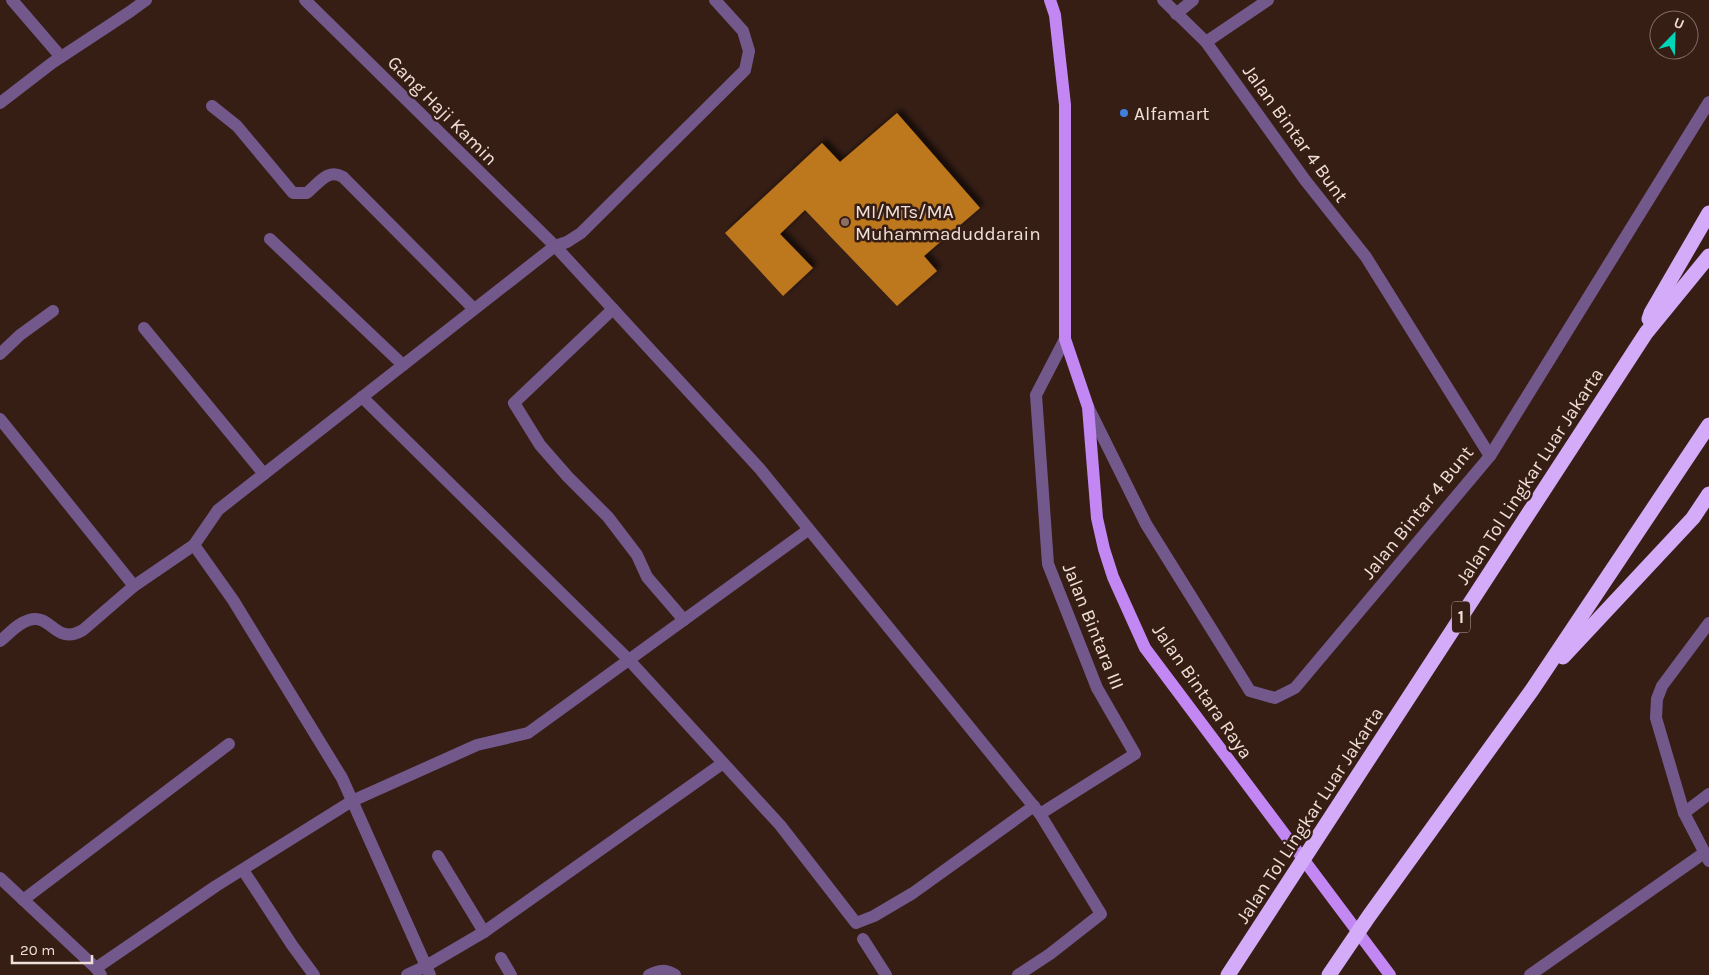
<svg xmlns="http://www.w3.org/2000/svg" width="1709" height="975" font-family="Karla,sans-serif">
	<style>
		.building { fill: #bd771d; filter: url(#shadow) }
		.lines { fill: none; stroke-linecap: round; stroke-linejoin: round }
		.street { stroke: #73588b; stroke-width: 12 }
		.primary { stroke: #c287f3; stroke-width: 12 }
		.highway { stroke: #d4abf8; stroke-width: 15 }
		.shop-dot { fill: #3f7fe0; stroke: #361e15; stroke-width: 2 }
		.education-dot { fill: #8d6e63; stroke: #361e15; stroke-width: 2 }
		.labels { text-anchor: middle; stroke-width: 5; stroke-linejoin: round; paint-order: stroke }
		.shield { fill: #361e15; stroke: #b8a59e; stroke-width: 1 }
		.shield-label { font-size: 18px; font-weight: bold; fill: #f0dfd8 }
		.street-label { font-size: 19px; fill: #f0dfd8; stroke: #361e15 }
		.poi-label { font-size: 19px; fill: #f0dfd8; stroke: #361e15; text-anchor: start }
	</style>
	<defs>
		<filter id="shadow"><feDropShadow dx="4.5" dy="-4.5" stdDeviation="2.5" flood-color="#0009"/></filter>
	</defs>
	<rect width="100%" height="100%" fill="#361e15"/>
	<path class="building" d="M897 113 980 208 924 256 937 271 897 306 805 210 780 234 813 268 783 296 725 233 822 143 840 162Z"/>
	<g class="lines">
		<g class="street">
			<path d="M12 0 61 57"/>
			<path d="M305 0 555 246 760 469 1040 814 1101 914 1050 954 1018 975"/>
			<path d="M1163 0 1206 42 1305 180 1366 257 1490 456"/>
			<path d="M1176 14 1193 0"/>
			<path d="M1206 42 1268 0"/>
			<path d="M0 103 52 63 131 11 146 0"/>
			<path d="M212 106 237 126 293 193H307C319 183 328 168 343 177L474 309"/>
			<path d="M270 239 403 365"/>
			<path d="M613 309 514 403 540 445 568 477 608 517 637 555 647 577 684 620"/>
			<path d="M144 328 264 474"/>
			<path d="M0 354 20 335 53 311"/>
			<path d="M362 397 629 660 780 825 856 923 874 916 913 893 1034 806"/>
			<path d="M1088 407 1146 524 1250 691 1275 698 1295 688 1490 456 1709 102"/>
			<path d="M0 419 134 586 194 545"/>
			<path d="M1709 623 1662 686 1657 699 1656 718 1684 813 1709 861"/>
			<path d="M0 641C9 634 18 623 29 620 52 613 55 646 83 630L134 586"/>
			<path d="M1684 813 1709 794"/>
			<path d="M1040 814 1135 754 1097 688 1048 564 1036 395 1065 339"/>
			<path d="M438 856 484 932"/>
			<path d="M243 870 292 945 314 975"/>
			<path d="M0 878 96 968"/>
			<path d="M23 900 229 744"/>
			<path d="M863 939 886 975"/>
			<path d="M501 958 511 975"/>
			<path d="M101 975 96 968 216 886 352 801 477 745 528 733 808 530"/>
			<path d="M407 975 426 966 484 932 723 763"/>
			<path d="M430 975 342 778 233 600 194 545 218 510 555 246 567 242 581 233 745 70 749 51 743 31 715 0"/>
			<path d="M649 975C659 970 665 969 675 975"/>
			<path d="M1530 975 1704 853"/>
		</g>
		<path class="primary" d="M1050 0 1055 15 1065 105V339L1088 407 1097 518 1104 549 1113 577 1145 648 1390 975"/>
		<g class="highway">
			<path d="M1649 319 1651 313 1709 213"/>
			<path d="M1563 657 1693 518 1709 494"/>
			<path d="M1228 975 1646 333 1709 256"/>
			<path d="M1329 975 1369 916 1532 690 1709 425"/>
		</g>
	</g>
	<circle class="shop-dot" cx="1124" cy="113" r="5"/>
	<circle class="education-dot" cx="845" cy="222" r="5"/>
	<g class="labels">
		<rect class="shield" x="1452" y="601.5" width="18" height="31" rx="4"/>
		<g class="shield-label">
			<text x="1461" y="623">1</text>
		</g>
		<g class="street-label">
			<text transform="translate(443 110) rotate(45)" y="7">Gang Haji Kamin</text>
			<text transform="translate(1296 133) rotate(54)" y="7">Jalan Bintar 4 Bunt</text>
			<text transform="translate(1529 476) rotate(-57)" y="7">Jalan Tol Lingkar Luar Jakarta</text>
			<text transform="translate(1417 512) rotate(-51)" y="7">Jalan Bintar 4 Bunt</text>
			<text transform="translate(1094 626) rotate(68)" y="7">Jalan Bintara III</text>
			<text transform="translate(1203 691) rotate(55)" y="7">Jalan Bintara Raya</text>
			<text transform="translate(1309 815) rotate(-57)" y="7">Jalan Tol Lingkar Luar Jakarta</text>
		</g>
		<g class="poi-label">
			<text x="1134" y="120">Alfamart</text>
			<text x="855" y="218">MI/MTs/MA<tspan x="855" dy="22">Muhammaduddarain</tspan></text>
		</g>
	</g>
	<g transform="translate(1674 35) rotate(23)"><circle r="24" fill="#361e15" stroke="#806b63"/>
	<path d="M0-4L9 19L0 12L-9 19Z" fill="#00d5b7"/>
	<text y="-8" font-size="14" font-weight="bold" text-anchor="middle" fill="#f0dfd8">U</text>
	</g>
	<path d="M12 955v8h80v-8" fill="none" stroke="#f0dfd8" stroke-width="2.5"/>
	<text x="20" y="955" font-size="15" fill="#f0dfd8" stroke="#361e15" stroke-width="4" paint-order="stroke">20 m</text>
</svg>
